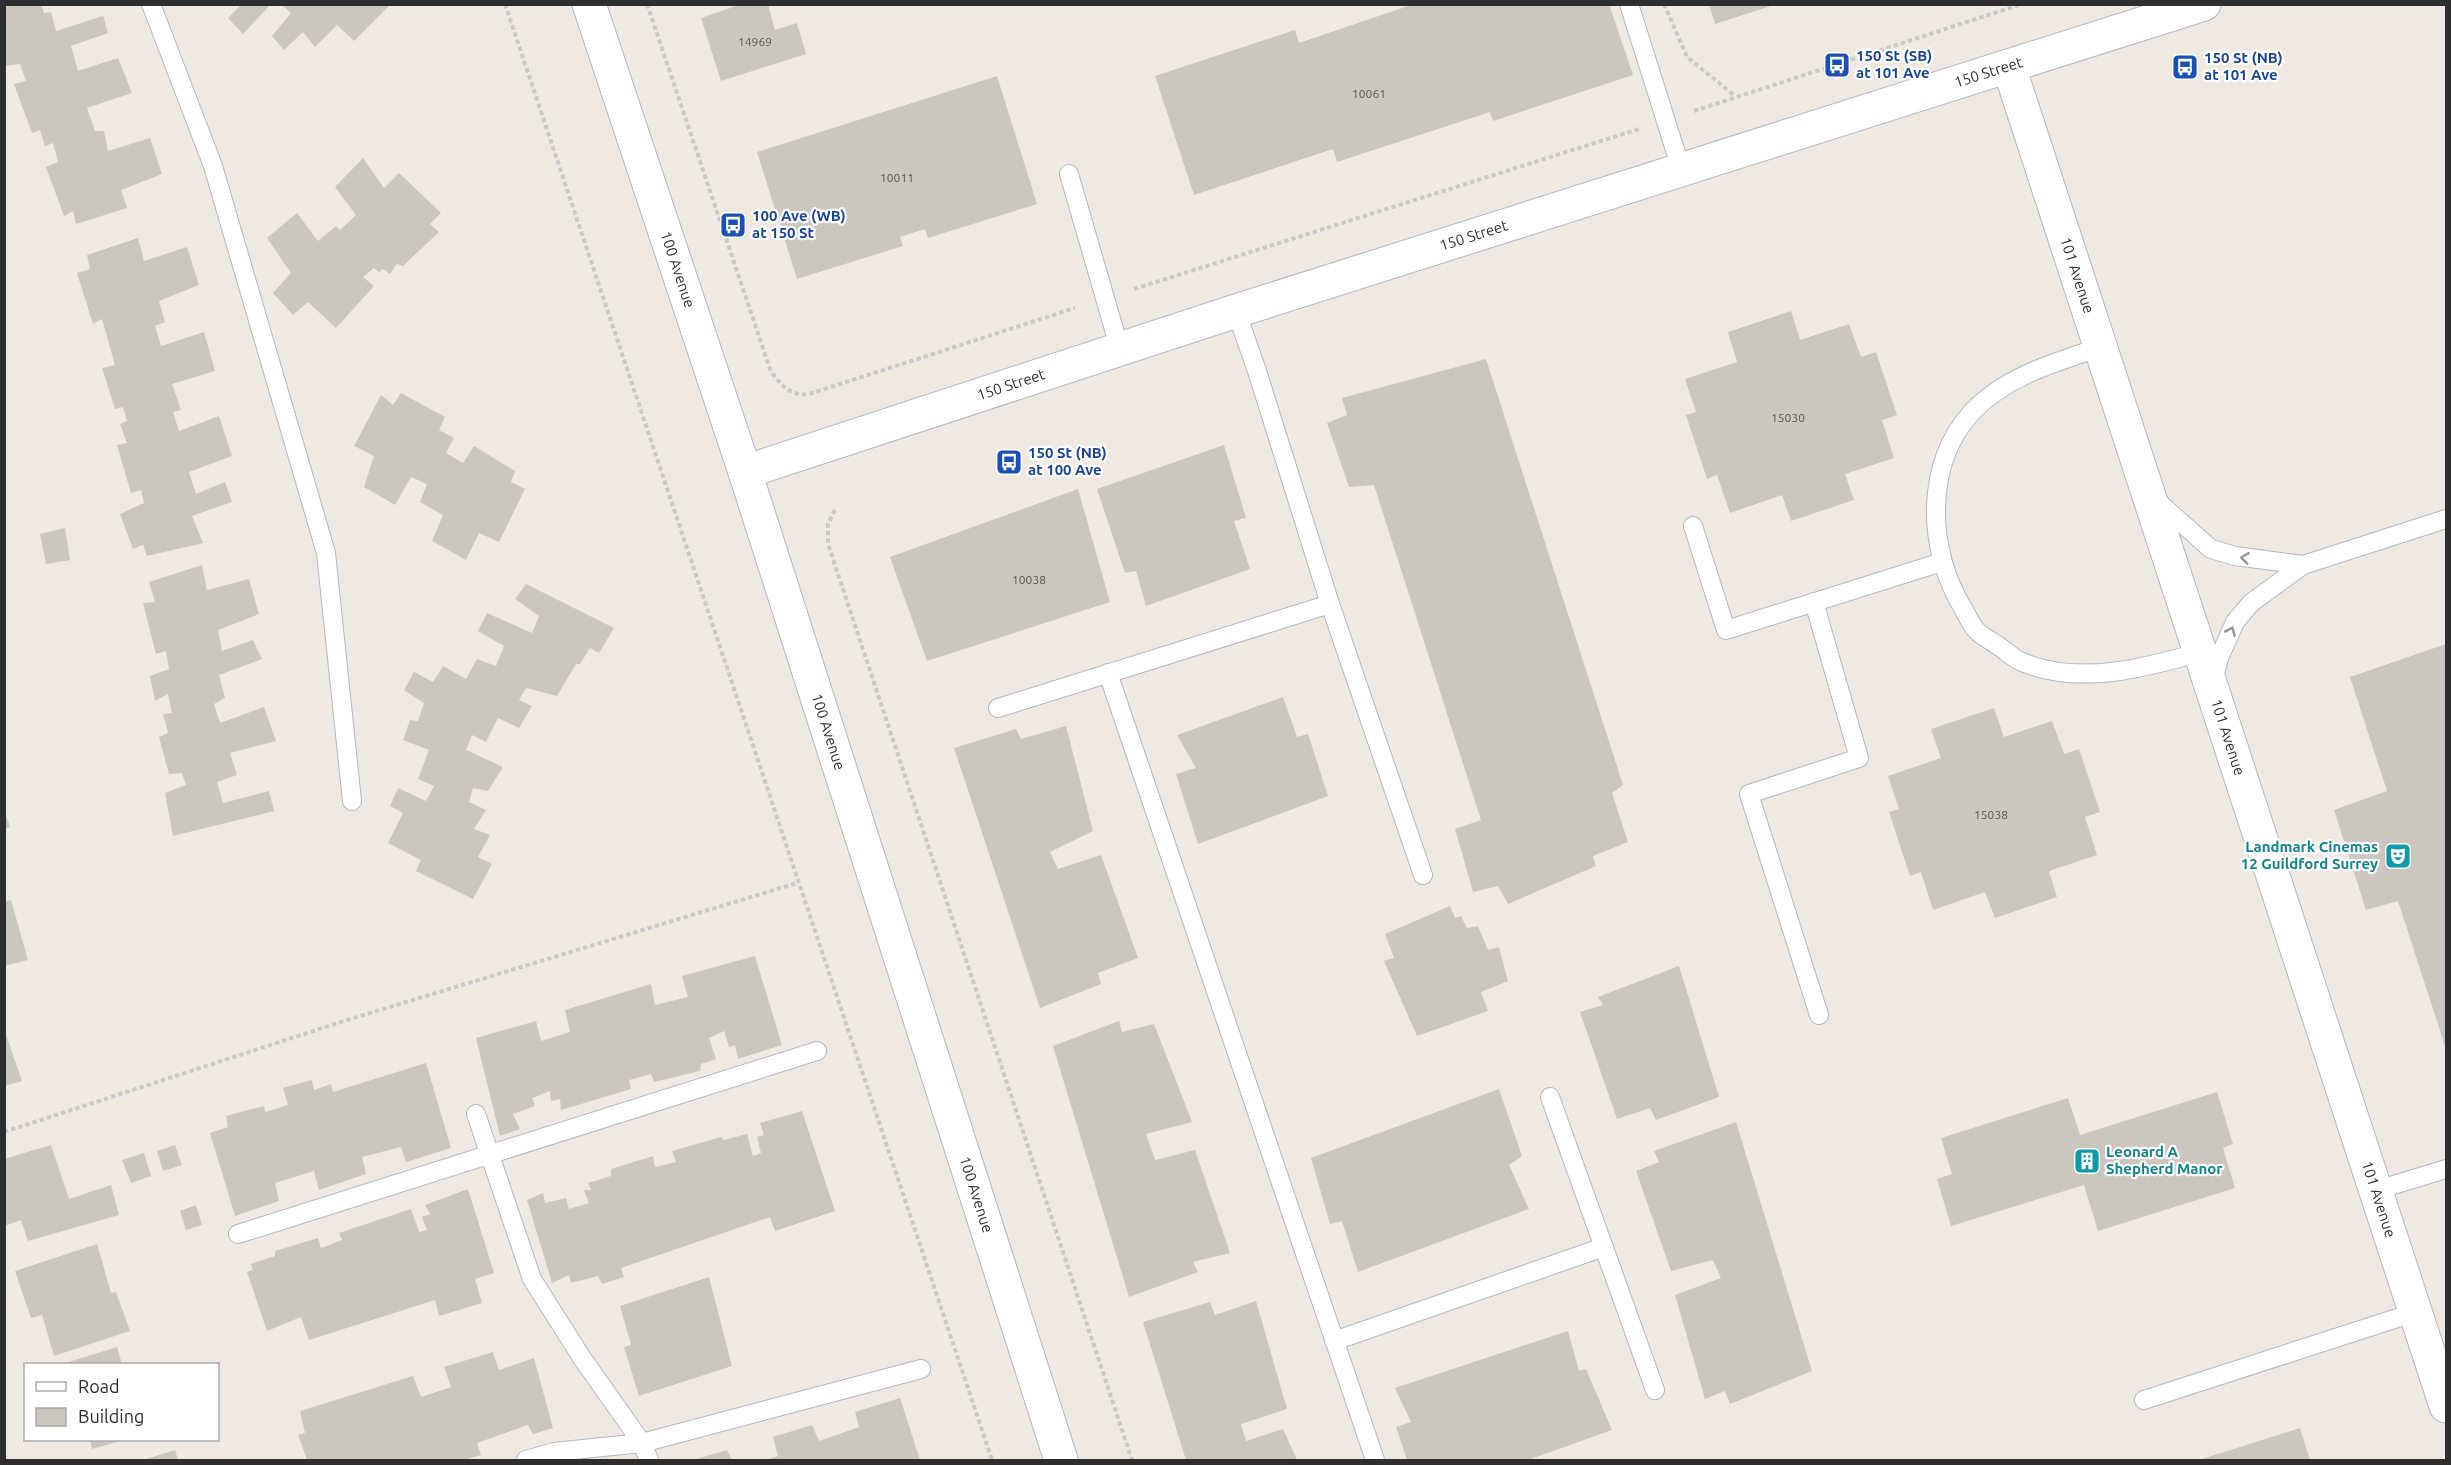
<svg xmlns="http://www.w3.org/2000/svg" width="2451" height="1465" font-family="Ubuntu,sans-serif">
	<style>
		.building { fill: #cbc7bf }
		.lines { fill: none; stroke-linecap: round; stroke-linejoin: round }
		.service-casing { stroke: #b4b7c1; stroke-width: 20 }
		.tertiary-casing { stroke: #b4b7c1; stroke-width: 35 }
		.secondary-casing { stroke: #b4b7c1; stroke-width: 35 }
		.path { stroke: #c9c9c9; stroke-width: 4; stroke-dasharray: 4.5 3; stroke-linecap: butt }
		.service { stroke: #fff; stroke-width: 18 }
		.tertiary { stroke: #fff; stroke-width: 33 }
		.secondary { stroke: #fff; stroke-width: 33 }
		.oneway { stroke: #969696 }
		.labels { text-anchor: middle; stroke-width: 4.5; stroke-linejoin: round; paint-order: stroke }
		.number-label { font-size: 12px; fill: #555452 }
		.transit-label { font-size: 15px; font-weight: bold; fill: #164399; stroke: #fff; text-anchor: start }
		.street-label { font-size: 15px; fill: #2e2e2e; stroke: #fff }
		.culture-label { font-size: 15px; font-weight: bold; fill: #0d838f; stroke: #fff; text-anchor: end }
	</style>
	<rect width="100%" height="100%" fill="#efe9e1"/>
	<g class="building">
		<path d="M4 4H41L44 13 51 12 56 31 103 16 108 33 71 46 78 71 118 58 132 93 87 108 95 131H104L108 151 150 138 162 174 121 190 127 208 76 224 73 211 64 216 46 167 58 162 53 143 45 146 40 130 32 133 14 84 26 81 20 64 4 66Z"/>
		<path d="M242 4H271L243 34 228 18Z"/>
		<path d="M281 4H391L354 41 337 25 315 47 303 32 284 50 272 36 291 13Z"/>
		<path d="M742 4H768L775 30 797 23 806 54 721 81 701 18Z"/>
		<path d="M1414 4H1609L1633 75 1493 121 1490 112 1337 162 1333 149 1194 195 1155 76 1295 30 1299 43Z"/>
		<path d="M1709 4H1774V5L1715 24Z"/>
		<path d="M997 76 1037 204 928 238 925 229 900 237 903 246 797 279 757 152Z"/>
		<path d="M363 158 384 188 399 173 441 213 430 224 439 232 403 266 397 264 390 274 383 269 379 272 374 268 363 277 374 286 336 328 308 302 293 315 273 293 291 273 267 238 297 213 318 241 336 226 340 230 356 215 335 187Z"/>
		<path d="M138 238 144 261 187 247 199 285 159 301 165 322 155 326 161 346 204 332 215 371 172 384 181 410 173 412 179 431 219 416 232 456 189 472 196 494 225 482 232 502 192 516 203 543 147 556 143 545 133 549 120 514 144 503 141 490 131 493 117 445 127 443 120 424 127 421 123 407 115 409 102 368 115 365 102 319 93 324 77 273 90 269 87 255Z"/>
		<path d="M1791 311 1800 340 1849 324 1861 357 1876 352 1897 415 1882 420 1894 458 1845 474 1854 500 1791 521 1782 495 1730 513 1717 475 1707 479 1686 415 1696 412 1685 379 1737 362 1728 332Z"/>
		<path d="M1486 359 1623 785 1612 793 1628 842 1593 856 1596 866 1508 904 1498 886 1473 892 1455 829 1481 820 1374 485 1349 487 1327 423 1347 415 1342 398Z"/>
		<path d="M401 393 445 417 439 430 454 438 446 453 463 463 474 446 515 471 511 482 525 489 499 542 479 533 466 560 432 541 443 515 420 502 427 484 411 477 395 505 364 487 374 456 354 446 381 395 393 405Z"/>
		<path d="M1224 445 1246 518 1234 521 1250 569 1146 606 1136 571 1125 573 1097 489Z"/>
		<path d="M1078 489 1110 602 927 661 890 557Z"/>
		<path d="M65 528 70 560 46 564 40 534Z"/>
		<path d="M202 565 207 590 249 579 259 614 218 630 222 651 253 640 262 659 219 675 225 698 214 704 220 723 264 707 276 741 230 753 237 775 217 782 223 803 269 791 274 811 173 836 165 793 186 785 182 773 169 774 159 737 168 733 163 714 172 713 168 694 155 701 150 676 169 669 166 651 156 654 143 603 155 602 149 582Z"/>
		<path d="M526 584 614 628 599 653 590 648 580 664H576L557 696 526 688 519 700 532 706 519 728 498 718 486 742 472 735 466 750 503 767 488 791 473 788 469 802 486 810 474 829 490 835 478 857 492 864 473 899 416 871 421 860 388 843 403 813 390 806 398 788 426 801 434 786 418 779 429 750 403 740 410 720 418 721 424 703 404 690 414 672 433 682 443 666 466 679 477 659 496 666 504 646 478 631 487 613 532 633 539 616 515 599Z"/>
		<path d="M2446 644V1049L2398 901 2366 910 2334 810 2387 791 2350 677Z"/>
		<path d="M1283 697 1297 737 1308 734 1328 796 1198 844 1176 774 1196 768 1177 735Z"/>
		<path d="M1994 708 2004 737 2052 721 2064 754 2079 749 2100 812 2085 817 2097 855 2049 871 2057 897 1995 918 1985 892 1933 910 1921 872 1910 876 1889 812 1899 809 1888 776 1941 758 1931 729Z"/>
		<path d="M1066 726 1093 831 1050 852 1058 869 1101 855 1138 958 1098 973 1101 984 1040 1008 954 748 1016 729 1021 739Z"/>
		<path d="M4 809 10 827 4 829Z"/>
		<path d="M11 900 28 960 4 966V902Z"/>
		<path d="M1450 906 1455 918 1461 916 1467 928 1478 926 1488 950 1499 947 1508 981 1481 992 1488 1011 1417 1036 1384 961 1394 958 1385 934Z"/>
		<path d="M755 956 782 1045 738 1059 735 1045 729 1047 724 1031 709 1038 716 1059 701 1064 700 1071 654 1082 651 1074 629 1080 631 1089 561 1110 560 1099 551 1101 550 1091 532 1098 535 1106 513 1114 520 1129 500 1136 476 1038 536 1021 541 1041 570 1032 565 1010 651 984 655 1005 688 997 682 976Z"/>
		<path d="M1679 966 1719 1097 1656 1120 1650 1108 1617 1119 1580 1012 1603 1005 1598 997Z"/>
		<path d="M1119 1021 1122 1032 1154 1024 1192 1122 1146 1134 1155 1160 1195 1150 1230 1253 1193 1262 1198 1272 1129 1297 1053 1046Z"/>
		<path d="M4 1029 22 1081 4 1086Z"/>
		<path d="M426 1063 451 1148 406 1162 401 1147 362 1157 366 1174 319 1190 314 1171 275 1183 279 1201 235 1216 210 1133 228 1127 226 1116 264 1106 265 1112 288 1105 283 1088 312 1080 314 1090 331 1084 333 1092Z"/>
		<path d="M1499 1089 1522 1156 1509 1165 1529 1209 1358 1272 1342 1221 1330 1224 1311 1158Z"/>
		<path d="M2217 1092 2233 1144 2223 1148 2235 1188 2098 1231 2084 1185 1951 1226 1937 1179 1952 1174 1941 1138 2068 1098 2080 1135Z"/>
		<path d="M802 1111 835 1211 775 1231 770 1217 621 1268 624 1277 602 1284 598 1276 571 1283 569 1275 552 1283 527 1200 543 1193 545 1203 566 1198 569 1209 589 1203 584 1190H591L588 1183 611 1176V1169L653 1156 655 1167 676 1162 672 1151 721 1137 724 1140 747 1134 753 1156 761 1153 757 1137 764 1135 760 1123Z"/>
		<path d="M1736 1122 1812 1371 1730 1404 1725 1391 1705 1399 1675 1295 1721 1278 1713 1260 1671 1271 1636 1171 1659 1162 1654 1151Z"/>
		<path d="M51 1145 69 1199 111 1185 119 1215 28 1241 21 1220 4 1226V1159Z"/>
		<path d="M175 1145 182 1165 163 1171 157 1151Z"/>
		<path d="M144 1153 151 1176 131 1183 122 1160Z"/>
		<path d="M468 1189 494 1273 475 1279 482 1303 439 1316 435 1300 309 1340 301 1317 267 1331 247 1272 253 1270 251 1264 275 1256V1251L318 1238 321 1248 342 1240 339 1233 411 1209 419 1232 427 1230 422 1217 430 1214 425 1205Z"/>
		<path d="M196 1205 202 1225 186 1230 180 1211Z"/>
		<path d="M97 1244 111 1293 116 1292 130 1331 54 1356 42 1315 31 1318 15 1271Z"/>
		<path d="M709 1277 732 1366 639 1396 624 1347 631 1345 620 1306Z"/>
		<path d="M1256 1301 1287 1409 1241 1424 1246 1441 1283 1429 1297 1460H1186L1143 1322 1210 1302 1215 1315Z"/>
		<path d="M1568 1331 1579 1371 1586 1369 1612 1430 1528 1460H1407L1396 1427 1411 1422 1395 1388Z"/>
		<path d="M117 1347 122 1364H62Z"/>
		<path d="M493 1352 499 1370 534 1358 553 1428 533 1434 528 1425 477 1443 481 1455 464 1460H307L298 1435 305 1433 300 1411 413 1376 421 1397 451 1387 444 1367Z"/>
		<path d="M900 1398 920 1460H766L778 1456 773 1437 812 1425 819 1441 859 1427 855 1412Z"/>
		<path d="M2300 1428 2310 1460H2199Z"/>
		<path d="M90 1440H124L92 1449Z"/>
		<path d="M175 1450 178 1460H143Z"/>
		<path d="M727 1450 732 1460H693Z"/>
	</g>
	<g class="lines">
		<defs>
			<g id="service">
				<path d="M151 4 213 166 326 553 352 801"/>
				<path d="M1629 4 1682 172"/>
				<path d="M1069 174 1120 350"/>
				<path d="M1236 311 1257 371 1330 604 1423 875"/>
				<path d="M2101 347C2056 362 2006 376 1972 412 1924 464 1927 550 1963 608 1967 615 1971 625 1977 631 1983 637 1993 642 2000 647 2007 652 2014 659 2022 662 2079 686 2145 668 2201 652"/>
				<path d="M2157 501 2211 549 2235 556 2303 565"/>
				<path d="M1693 526 1726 630 1942 562"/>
				<path d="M1814 602 1859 758 1749 794 1819 1015"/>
				<path d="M1108 673 1375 1460"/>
				<path d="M2213 681 2219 658 2235 622 2251 603 2303 565 2446 519"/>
				<path d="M998 708 1330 604"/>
				<path d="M1550 1097 1655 1390"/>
				<path d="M476 1114 532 1279 582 1358 642 1443 649 1460"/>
				<path d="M2377 1190 2446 1169"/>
				<path d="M238 1234 817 1051"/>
				<path d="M1334 1341 1604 1247"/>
				<path d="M2144 1400 2416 1312"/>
				<path d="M526 1460 554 1452 642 1443 921 1369"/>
			</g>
			<g id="tertiary">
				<path id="s1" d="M2009 67 2446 1406"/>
			</g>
			<g id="secondary">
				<path id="s2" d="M589 4 745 472 1061 1460"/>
				<path id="s3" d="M745 472 1236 311 2204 4"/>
			</g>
		</defs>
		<use href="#service" class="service-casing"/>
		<use href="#tertiary" class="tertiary-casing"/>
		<use href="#secondary" class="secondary-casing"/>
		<g class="path">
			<path d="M505 4 992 1460"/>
			<path d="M647 4 770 369C779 384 791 397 809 394L1075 308"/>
			<path d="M1664 4 1687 57 1735 96"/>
			<path d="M1694 111 2022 4"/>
			<path d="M1134 289 1639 129"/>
			<path d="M835 510 828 524V544L1132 1460"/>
			<path d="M4 1132 344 1021 797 883"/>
		</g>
		<use href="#service" class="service"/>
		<use href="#tertiary" class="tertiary"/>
		<use href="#secondary" class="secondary"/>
	</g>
	<defs><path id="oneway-chevron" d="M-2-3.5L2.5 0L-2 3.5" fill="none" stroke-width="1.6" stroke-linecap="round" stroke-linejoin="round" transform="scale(1.5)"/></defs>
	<g class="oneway">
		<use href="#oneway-chevron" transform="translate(2245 558) rotate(-173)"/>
		<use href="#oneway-chevron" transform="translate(2231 631) rotate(-66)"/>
	</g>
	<defs>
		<symbol id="bus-square" viewBox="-11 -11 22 22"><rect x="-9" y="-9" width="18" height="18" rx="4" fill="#1a4fb4" stroke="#fff"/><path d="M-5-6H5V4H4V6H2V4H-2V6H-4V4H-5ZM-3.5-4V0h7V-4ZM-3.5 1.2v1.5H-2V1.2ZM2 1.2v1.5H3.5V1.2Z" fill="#fff"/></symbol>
		<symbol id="theatre-square" viewBox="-11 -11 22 22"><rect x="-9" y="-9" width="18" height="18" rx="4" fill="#0f9aa8" stroke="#fff"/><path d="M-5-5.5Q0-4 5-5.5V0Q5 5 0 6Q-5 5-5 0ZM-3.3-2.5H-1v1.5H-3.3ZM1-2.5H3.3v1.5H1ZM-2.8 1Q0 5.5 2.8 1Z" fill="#fff"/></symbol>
		<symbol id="building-square" viewBox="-11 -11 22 22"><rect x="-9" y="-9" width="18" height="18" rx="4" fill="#0f9aa8" stroke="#fff"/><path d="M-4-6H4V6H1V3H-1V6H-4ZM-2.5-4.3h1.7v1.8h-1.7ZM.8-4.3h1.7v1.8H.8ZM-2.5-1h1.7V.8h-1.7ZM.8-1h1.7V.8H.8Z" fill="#fff"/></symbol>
	</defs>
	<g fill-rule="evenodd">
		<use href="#bus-square" x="1822" y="50" width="30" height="30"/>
		<use href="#bus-square" x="2170" y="52" width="30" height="30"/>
		<use href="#bus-square" x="718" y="210" width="30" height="30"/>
		<use href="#bus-square" x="994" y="447" width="30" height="30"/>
		<use href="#theatre-square" x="2383" y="841" width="30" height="30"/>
		<use href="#building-square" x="2072" y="1146" width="30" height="30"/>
	</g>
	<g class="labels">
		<g class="number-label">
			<text x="755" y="46">14969</text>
			<text x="1369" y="98">10061</text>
			<text x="897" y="182">10011</text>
			<text x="1788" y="422">15030</text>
			<text x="1029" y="584">10038</text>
			<text x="1991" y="819">15038</text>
		</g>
		<g class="transit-label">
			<text x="1856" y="61">150 St (SB)<tspan x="1856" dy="17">at 101 Ave</tspan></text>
			<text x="2204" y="63">150 St (NB)<tspan x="2204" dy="17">at 101 Ave</tspan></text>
			<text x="752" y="221">100 Ave (WB)<tspan x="752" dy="17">at 150 St</tspan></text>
			<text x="1028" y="458">150 St (NB)<tspan x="1028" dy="17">at 100 Ave</tspan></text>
		</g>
		<g class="street-label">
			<text dy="5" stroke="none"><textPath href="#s3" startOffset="1306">150 Street</textPath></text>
			<text dy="5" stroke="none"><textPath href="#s3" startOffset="766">150 Street</textPath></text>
			<text dy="5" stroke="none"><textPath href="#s2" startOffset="280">100 Avenue</textPath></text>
			<text dy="5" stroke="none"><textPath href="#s1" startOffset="219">101 Avenue</textPath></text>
			<text dy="5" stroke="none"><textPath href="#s3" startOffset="280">150 Street</textPath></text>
			<text dy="5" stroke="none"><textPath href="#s2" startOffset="766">100 Avenue</textPath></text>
			<text dy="5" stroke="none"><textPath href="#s1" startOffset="705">101 Avenue</textPath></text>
			<text dy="5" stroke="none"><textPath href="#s2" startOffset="1252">100 Avenue</textPath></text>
			<text dy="5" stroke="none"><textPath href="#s1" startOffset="1191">101 Avenue</textPath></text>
		</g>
		<g class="culture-label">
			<text x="2378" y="852">Landmark Cinemas<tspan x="2378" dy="17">12 Guildford Surrey</tspan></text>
			<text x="2106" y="1157" text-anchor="start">Leonard A<tspan x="2106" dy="17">Shepherd Manor</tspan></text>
		</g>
	</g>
	<rect width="2451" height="1465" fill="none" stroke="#2e2e2e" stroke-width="12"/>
	<rect x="24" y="1363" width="195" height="78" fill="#ffffff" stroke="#ababab" stroke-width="1.5"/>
	<rect x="36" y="1382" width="30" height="9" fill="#ffffff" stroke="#ababab" stroke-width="1.5"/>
	<text x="78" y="1393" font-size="18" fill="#2e2e2e">Road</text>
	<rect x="36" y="1408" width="30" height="18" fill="#cbc7bf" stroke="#ababab" stroke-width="1.5"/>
	<text x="78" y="1423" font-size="18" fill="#2e2e2e">Building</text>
</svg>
